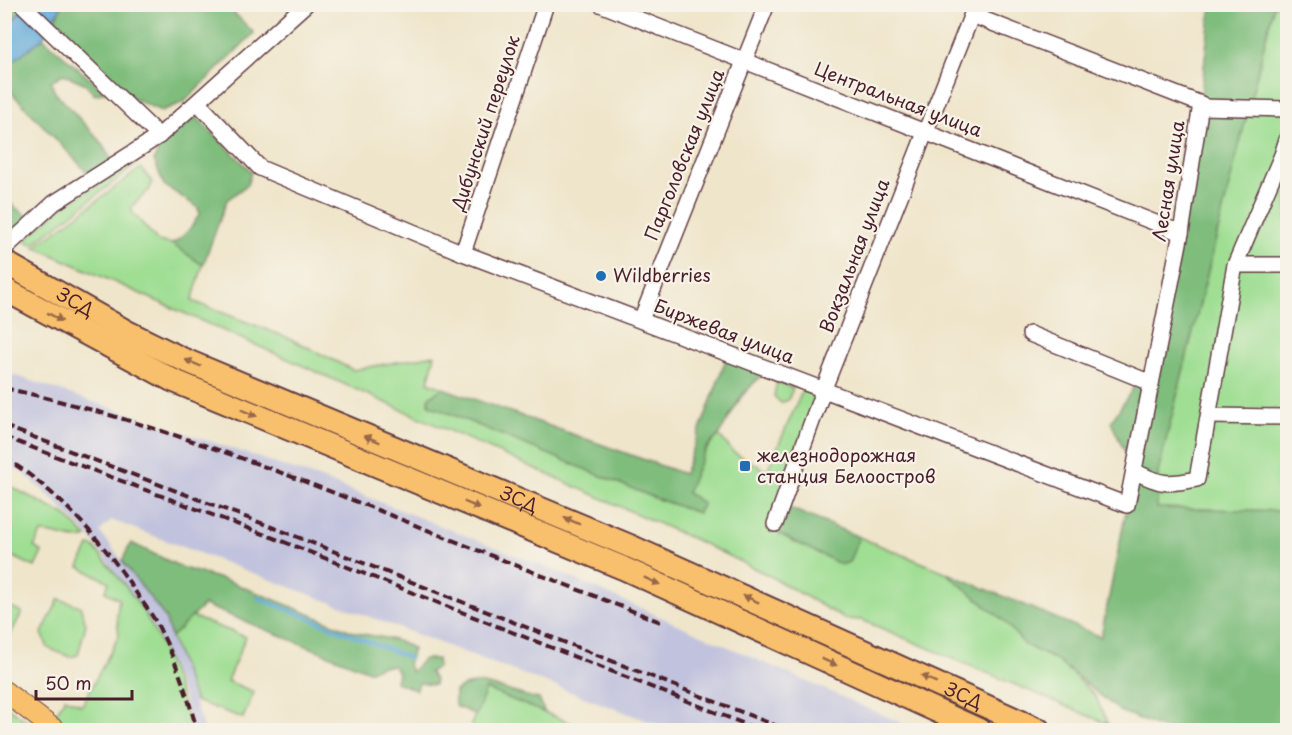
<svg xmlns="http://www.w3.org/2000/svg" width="1292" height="735" font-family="'Playpen Sans',sans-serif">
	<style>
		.industrial { fill: #c1c2dd }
		.green { fill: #9fde93; stroke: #747e5f; stroke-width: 1.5 }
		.forest { fill: #7fbd7d; stroke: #646e54; stroke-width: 1.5 }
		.water { fill: #62aad9; stroke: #566482; stroke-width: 1.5 }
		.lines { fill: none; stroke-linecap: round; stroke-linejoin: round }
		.stream { stroke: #62aad9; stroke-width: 4 }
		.minor-casing { stroke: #633d43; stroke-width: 18 }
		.major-casing { stroke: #633d43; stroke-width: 22 }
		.highway-casing { stroke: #633d43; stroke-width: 26 }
		.minor { stroke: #fff; stroke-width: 15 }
		.major { stroke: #f8bf6c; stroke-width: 20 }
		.highway { stroke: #f8bf6c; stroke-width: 22 }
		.rail { stroke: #4a1f2b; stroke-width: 4; stroke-dasharray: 9 4.5; stroke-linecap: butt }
		.oneway { fill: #986748 }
		.poi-dot { fill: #1f6fb2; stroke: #f7f3e8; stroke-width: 2 }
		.labels { text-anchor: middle; stroke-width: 4.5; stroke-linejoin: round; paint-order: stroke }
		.street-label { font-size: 18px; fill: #4a1f2b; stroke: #f7f3e8 }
		.poi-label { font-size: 18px; fill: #4a1f2b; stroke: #f7f3e8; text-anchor: start }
	</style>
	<rect width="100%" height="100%" fill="#f7f3e8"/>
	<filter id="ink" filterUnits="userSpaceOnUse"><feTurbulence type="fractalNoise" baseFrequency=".0167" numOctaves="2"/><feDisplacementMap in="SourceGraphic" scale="12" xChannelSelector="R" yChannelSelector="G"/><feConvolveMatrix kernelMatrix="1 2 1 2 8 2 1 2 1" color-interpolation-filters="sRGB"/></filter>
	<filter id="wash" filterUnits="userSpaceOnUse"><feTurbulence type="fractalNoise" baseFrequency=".008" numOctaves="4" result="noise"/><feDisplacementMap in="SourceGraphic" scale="24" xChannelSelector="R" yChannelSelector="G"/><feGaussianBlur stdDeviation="1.35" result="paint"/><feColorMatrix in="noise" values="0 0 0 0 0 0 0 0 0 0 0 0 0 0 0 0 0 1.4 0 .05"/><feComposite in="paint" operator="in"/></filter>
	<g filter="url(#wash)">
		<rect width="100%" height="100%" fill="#efe5ca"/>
		<path class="industrial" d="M5 372 324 480 563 574 917 730H672L111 520 100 532 165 617 204 730H192L184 697 153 624 90 537 55 501 24 474 5 463Z"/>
		<g class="green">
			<path d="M1274 5H1287V511L1157 508 1158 472Z"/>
			<path d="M135 162 137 164 33 244 24 241 62 207Z"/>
			<path d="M141 168 152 182 150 189 132 206V212L158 241 172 244 203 265 192 301 291 339 353 370 435 355 428 382 443 388 430 397 429 405 655 498 698 512 702 503 687 494C692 471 703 451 719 435L733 452 767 471 805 385 822 391 775 523 792 542 807 546 827 557 849 562 859 537 945 572 1004 621 1025 645 1056 660 1075 676 1095 696 1108 724 862 620 845 619 770 576 700 542 35 247Z"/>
			<path d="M777 382 793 388 788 400 781 403 774 396Z"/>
			<path d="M4 483 65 515 87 537C73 543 57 532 41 533L34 547 42 552 35 567 5 553V534L12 531 11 523 5 520Z"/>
			<path d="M89 546 94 547C114 572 137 598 152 626 169 659 181 695 191 730H67L53 719 65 698 82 705 119 636 117 616 119 599 105 592 109 582 79 567Z"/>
			<path d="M59 599 80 606 86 624 78 655 70 657 48 648 42 633Z"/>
			<path d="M4 604 22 612 11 634 5 630Z"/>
			<path d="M190 616 246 637 227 681 254 692 243 718 195 701 171 637Z"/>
			<path d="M485 689 589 730H469Z"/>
			<path d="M9 708 39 730H8L5 728V711Z"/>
		</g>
		<g class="forest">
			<path d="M5 5H26L5 30Z"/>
			<path d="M62 5H226L254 33 184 102 161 111 132 98 55 20Z"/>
			<path d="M1211 5H1274L1158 472 1157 508 1287 511V730H1166L1120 711 1056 660 1025 645 1004 621 945 572 1101 637 1134 471 1111 422 1157 352 1199 113Z"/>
			<path d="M43 38 105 92 95 95 84 83 63 74 51 81 54 91 99 140 115 165 14 239 5 223 4 199 28 217 52 195 88 173 9 90 5 94V67Z"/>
			<path d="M196 117 251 171 248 184 227 200 203 265 172 244C186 235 192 227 200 213L197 207 164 185 154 160 161 144Z"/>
			<path d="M728 354 767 369 741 397 719 435 706 448 687 493 703 503 698 513 655 498 429 405V397L443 388 684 474Z"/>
			<path d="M782 505 859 537 849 562 842 565 779 534Z"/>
			<path d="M131 543 183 568 228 581 351 631C372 638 393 635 413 649L408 665 411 672 424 659H437L438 667 429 672 435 680 434 685 419 683 416 690 396 682 398 673 394 666H382L369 671 204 605 171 637 165 617 122 561Z"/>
			<path d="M478 683C499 686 518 695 539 699L545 713 486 689 476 715 455 706V691L464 686Z"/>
		</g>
		<path class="water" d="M26 5H62L43 38 5 67V30Z"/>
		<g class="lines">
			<path class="stream" d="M258 598 410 658"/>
		</g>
	</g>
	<g filter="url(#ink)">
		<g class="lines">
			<defs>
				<g id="minor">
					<path d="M22 4 159 136"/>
					<path d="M600 4 1181 233"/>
					<path d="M198 103 260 168 463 253 1127 505 1181 233 1201 104 972 15"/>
					<path d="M1200 107 1288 109"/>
					<path d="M4 249 54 203 159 136 306 4"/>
					<path d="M463 253 546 4"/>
					<path d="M1235 265H1288"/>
					<path d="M641 320 767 4"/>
					<path d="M1030 334 1151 383"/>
					<path d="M1209 416 1288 417"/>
					<path d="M1134 471C1161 485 1167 485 1197 479L1235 265 1282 155 1288 136"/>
					<path d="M775 524 823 391 976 4"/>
				</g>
				<path id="major" d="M4 691 55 730"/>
				<g id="highway">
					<path id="s1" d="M4 262 129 333 182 359 632 547 1039 730"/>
					<path d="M4 289 172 380 623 568 979 730"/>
				</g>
			</defs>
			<use href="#minor" class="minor-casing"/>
			<use href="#major" class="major-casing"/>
			<use href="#highway" class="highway-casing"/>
			<use href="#minor" class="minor"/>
			<use href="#major" class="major"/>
			<use href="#highway" class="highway"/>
			<g class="rail">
				<path d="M4 388C142 418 275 469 405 521 491 556 577 589 663 623"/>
				<path d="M4 426 277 529 787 730"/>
				<path d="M4 437 274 538 760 730"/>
				<path d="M4 457C60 493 103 541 139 597 147 608 156 620 161 632 177 663 188 697 197 730"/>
			</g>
		</g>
		<defs><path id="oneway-solid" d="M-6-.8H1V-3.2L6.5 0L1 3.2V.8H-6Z" transform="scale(1.5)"/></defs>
		<g class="oneway">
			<use href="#oneway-solid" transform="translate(55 317) rotate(29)"/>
			<use href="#oneway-solid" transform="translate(193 363) rotate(-157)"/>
			<use href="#oneway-solid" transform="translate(249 413) rotate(23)"/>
			<use href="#oneway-solid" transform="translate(372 439) rotate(-158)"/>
			<use href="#oneway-solid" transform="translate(472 505) rotate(23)"/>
			<use href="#oneway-solid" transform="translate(572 521) rotate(-157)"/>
			<use href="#oneway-solid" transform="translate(652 581) rotate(24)"/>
			<use href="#oneway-solid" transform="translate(751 599) rotate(-156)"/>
			<use href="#oneway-solid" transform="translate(829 662) rotate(24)"/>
			<use href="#oneway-solid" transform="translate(929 679) rotate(-155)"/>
		</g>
	</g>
	<g class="poi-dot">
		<circle cx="601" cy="276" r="6"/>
		<rect x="739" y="460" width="12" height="12" rx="3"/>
	</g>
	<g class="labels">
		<g class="street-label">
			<text transform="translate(898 100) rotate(21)" y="6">Центральная улица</text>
			<text transform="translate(486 123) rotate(-72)" y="6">Дибунский переулок</text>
			<text transform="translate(685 155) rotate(-68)" y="6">Парголовская улица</text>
			<text transform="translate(1169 181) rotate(-81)" y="6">Лесная улица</text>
			<text transform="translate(855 256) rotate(-69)" y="6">Вокзальная улица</text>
			<text dy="6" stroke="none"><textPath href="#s1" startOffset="82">ЗСД</textPath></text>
			<text transform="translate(724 332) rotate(21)" y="6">Биржевая улица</text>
			<text dy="6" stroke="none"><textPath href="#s1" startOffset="568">ЗСД</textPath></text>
			<text dy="6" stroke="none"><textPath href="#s1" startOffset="1054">ЗСД</textPath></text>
		</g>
		<g class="poi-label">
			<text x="613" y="282">Wildberries</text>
			<text x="757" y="462">железнодорожная<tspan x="757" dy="21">станция Белоостров</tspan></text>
		</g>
	</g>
	<rect width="1292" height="735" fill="none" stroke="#f7f3e8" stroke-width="24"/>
	<path d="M36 690v9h96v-9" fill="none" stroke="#4a1f2b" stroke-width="3"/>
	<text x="45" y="690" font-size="18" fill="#4a1f2b" stroke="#f7f3e8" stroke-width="4.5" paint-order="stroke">50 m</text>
</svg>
